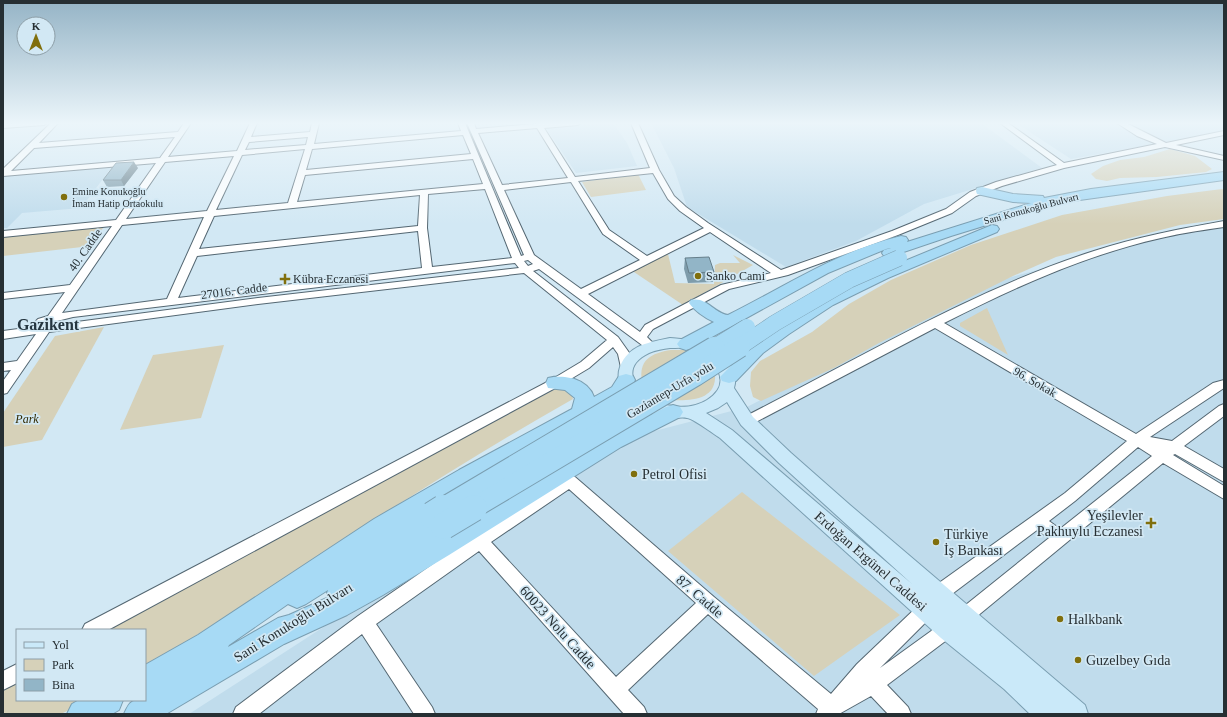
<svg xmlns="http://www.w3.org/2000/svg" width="1227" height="717" font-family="'Times New Roman',serif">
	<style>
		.built { fill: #c0dcec }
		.green { fill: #d6d1b9 }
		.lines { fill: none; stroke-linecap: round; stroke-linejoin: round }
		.minor-casing { stroke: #546772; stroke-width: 2 }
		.major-casing { stroke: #7a9eb1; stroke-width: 2 }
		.highway-casing { stroke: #7a9eb1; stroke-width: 2 }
		.minor { fill: #fff; fill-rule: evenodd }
		.major { fill: #cae9f9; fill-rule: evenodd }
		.highway { fill: #a7daf5; fill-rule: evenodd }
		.highway-bridge-far2-casing { stroke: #7a9eb1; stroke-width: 17; stroke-linecap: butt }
		.highway-bridge-far1-casing { stroke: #7a9eb1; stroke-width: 22; stroke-linecap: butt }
		.highway-bridge-casing { stroke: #7a9eb1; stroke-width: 28; stroke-linecap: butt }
		.highway-bridge-far2 { stroke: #a7daf5; stroke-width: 16 }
		.highway-bridge-far1 { stroke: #a7daf5; stroke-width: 20 }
		.highway-bridge { stroke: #a7daf5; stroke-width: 26 }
		.wall { fill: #7e9cab }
		.shaded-wall { fill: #667f8b }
		.building { fill: #92b5c7; stroke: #667f8b }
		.poi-dot { fill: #806f0d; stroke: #d2e8f4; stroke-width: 1.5 }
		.labels { text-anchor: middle; stroke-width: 3.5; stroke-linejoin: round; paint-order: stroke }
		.far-poi-label { font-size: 10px; fill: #262f33; stroke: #d2e8f4; text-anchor: start }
		.far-street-label { font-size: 10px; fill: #262f33; stroke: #d2e8f4 }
		.street-label { font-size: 12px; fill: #262f33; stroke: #d2e8f4 }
		.poi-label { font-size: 12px; fill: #262f33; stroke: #d2e8f4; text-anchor: start }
		.park-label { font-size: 12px; font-style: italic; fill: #322a00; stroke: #d2e8f4 }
		.near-poi-label { font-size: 14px; fill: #262f33; stroke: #d2e8f4; text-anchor: start }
		.near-street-label { font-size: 14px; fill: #262f33; stroke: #d2e8f4 }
		.district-label { font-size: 16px; font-weight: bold; fill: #253640; stroke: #d2e8f4 }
	</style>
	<rect width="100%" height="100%" fill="#d2e8f4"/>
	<g class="built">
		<path d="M613 123 627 143 637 166 576 173 546 128Z"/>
		<path d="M651 123H981L1042 168 924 204 856 241 786 267 687 207 674 168Z"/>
		<path d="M1016 123H1224V132L1071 159Z"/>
		<path d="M112 167 81 208 22 213 7 228H3V176Z"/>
		<path d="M1224 220V714H189L608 443 747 407 982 285Z"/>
	</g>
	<g class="green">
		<path d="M1170 149 1195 156 1212 169 1206 172 1157 177 1120 178 1107 181 1096 179 1091 174 1103 166 1120 160 1144 157Z"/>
		<path d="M638 174 646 190 591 197 582 182Z"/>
		<path d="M1222 189 1224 190V219L1180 225 1056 257 1013 276 879 343 834 368 761 401 753 397 750 386 751 372 760 361 812 332 849 304 891 280 971 245 1062 215 1167 196Z"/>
		<path d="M105 226 90 242 82 247 3 256V237Z"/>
		<path d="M668 254 675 283 714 284 715 265 720 263H740L733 255 753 265 683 305 631 270Z"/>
		<path d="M987 308 1008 355 960 326V323Z"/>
		<path d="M104 327 42 440 3 447V413L55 336Z"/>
		<path d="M224 345 201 418 120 430 153 355Z"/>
		<path d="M671 350H684L694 353 642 382C638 360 651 353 671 350Z"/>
		<path d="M715 374C717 401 689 401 669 400Z"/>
		<path d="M564 385 569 388 573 399C426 482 287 578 145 668V630H109L372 485 521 406Z"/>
		<path d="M742 492 900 615 814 676 668 551Z"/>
		<path d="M17 683V700H89L61 714H3V691Z"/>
	</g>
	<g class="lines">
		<defs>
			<g id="minor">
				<path d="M47 123 44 125 3 128V124Z"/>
				<path d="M51 123H58L39 143 178 132 184 123H191L168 157 237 151 250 123H257L251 137 310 132 312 123H319L314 144 461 131 458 123H465L521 256 524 255 467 123H474L476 129 546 123H581L578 125 544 128 575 177 650 168 631 123H638L659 170 674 196 686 207 708 223 781 270 892 231 946 209 970 192 996 182 1057 165 1000 123H1008L1064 163 1157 144 1137 136 1117 123H1126L1166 143 1224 131V135L1176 145 1224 156V160L1165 147 1064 168 1002 186 976 196 952 213 898 235 788 275 729 289 653 329 647 337 652 342 650 345H642L539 269 533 271 618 337 630 354 632 369 630 372H622L618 354 613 347 589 368 559 386 108 630H82L85 624 551 380 581 362 607 340 524 273 258 304 49 332 7 393 3 394V381L11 370 3 371V363L17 361 36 334 3 339V331L41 326 43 324 38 323 36 321 38 319 48 316 65 292 3 299V293L70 285 112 226 3 237V231L116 220 156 163 3 176V169ZM537 128 568 178 502 185 478 133ZM463 135 471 154 306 170 312 149ZM175 137 160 158 11 171 34 148ZM308 137 306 145 245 150 249 142ZM305 149 288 203 216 210 242 155ZM234 156 207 211 126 219 165 162ZM473 159 483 184 297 202 305 175ZM653 173 668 199 680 211 704 228 647 256 609 230 578 181ZM571 182 603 234 640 260 581 289 534 255 504 190ZM485 189 512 258 432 267 427 228 428 194ZM420 195 418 226 199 249 214 216ZM204 217 167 299 62 313 122 225ZM418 231 422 268 178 298 197 256ZM710 232 771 273 721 285 645 325 640 332 588 294ZM528 260 533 264 528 266 524 261ZM515 263 519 268 258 298 54 325 57 321 73 317Z"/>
				<path d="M1224 221V227C1203 230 1182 233 1161 238 1085 255 1013 288 944 323L1136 434 1213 383 1224 380V388L1150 437 1172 441 1219 406 1224 404V416L1184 446 1224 469V482L1175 454 1173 455 1224 486V499L1163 463 964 627 887 685 908 707 911 714H888L871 696 839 714H816L818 709 708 614 628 690 644 707 647 714H624L479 551 376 624 432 707 435 714H414L362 634 259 714H233L236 707 358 616 474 536 565 477 570 475 575 477 714 597 831 694 857 664 920 604 932 588 1065 493 1127 441 935 328 752 424 747 426 742 424 740 421 742 418C857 360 972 290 1094 251 1137 237 1180 229 1224 221ZM1138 447 1152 456 1060 529 1049 521 1075 501ZM569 489 696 603 616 677 491 542ZM1037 530 1049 538 952 616 880 668 932 616 944 600Z"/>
				<path d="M17 664V683L3 690V671Z"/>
			</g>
			<path id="major" d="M670 338C678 339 687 339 695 341 716 346 741 364 734 388L753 417 791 453 850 505 1085 705 1088 714H1030L1004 689 941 638 720 438C714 434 692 418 687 418 683 417 678 418 674 418 653 417 634 408 623 390 619 383 617 375 620 367 628 345 650 342 670 338ZM670 348C677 348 685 347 691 349 714 356 735 383 707 400 665 425 602 375 649 353 656 350 663 349 670 348ZM727 402 741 425 779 463 912 584 732 430 706 413 718 408Z"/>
			<g id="highway">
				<path d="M1224 172V180L1058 203 951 236 889 257 884 256 882 253 884 250 891 248 886 249 828 273 692 348 686 350 680 348 677 344 680 340 714 322C705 318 695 311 689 303L691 300C706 296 714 313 728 315 786 286 838 251 901 236L906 237 908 240 907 242 1031 203 1013 202 977 194 976 191 977 188 982 187 1013 194 1043 196 1044 198 1091 189Z"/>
				<path d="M992 225 997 226 999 229 997 232 888 278 833 305 789 334 763 353 736 381 729 383 722 381 720 377 751 345 777 326 821 299 878 272Z"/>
				<path d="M626 374 633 376 635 380 626 397 434 506 440 508 443 515V517L452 519 455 527 607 437 666 407 673 405 680 407 683 412 680 417 621 447 449 555 383 595 347 615 284 644 166 714H124C130 701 131 700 145 700V665L198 635 374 519 459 470 572 409 575 398 565 390 548 388 546 383 548 378C565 374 588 379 594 397L612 387 619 376ZM328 590 327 593 329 597 289 615 278 618 228 647 229 645 288 604 297 608 306 604Z"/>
				<path d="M79 700H123L119 710 112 714H67L72 704Z"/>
			</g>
		</defs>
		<use href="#minor" class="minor-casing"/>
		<use href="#major" class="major-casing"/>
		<use href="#highway" class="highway-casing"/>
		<use href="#minor" class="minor"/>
		<use href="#major" class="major"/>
		<use href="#highway" class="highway"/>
		<defs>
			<g id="highway-bridge-far2">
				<path d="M713 348 747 327"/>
				<path d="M738 348 775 323 849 280 899 258"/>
			</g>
			<g id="highway-bridge-far1">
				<path d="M441 509 714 347"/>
				<path d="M472 509 695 376 740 347"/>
			</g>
			<g id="highway-bridge">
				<path d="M432 515 443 508"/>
				<path d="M444 526 474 508"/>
			</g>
		</defs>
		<use href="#highway-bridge-far2" class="highway-bridge-far2-casing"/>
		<use href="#highway-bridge-far1" class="highway-bridge-far1-casing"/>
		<use href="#highway-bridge" class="highway-bridge-casing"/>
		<use href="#highway-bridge-far2" class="highway-bridge-far2"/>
		<use href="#highway-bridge-far1" class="highway-bridge-far1"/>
		<use href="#highway-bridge" class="highway-bridge"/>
	</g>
	<g class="wall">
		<path d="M138 168 124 186 107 187 103 180Z"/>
		<path d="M685 258 714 272 713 282 688 283 684 269Z"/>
	</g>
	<path class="shaded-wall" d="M134 162 138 168 124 186 121 180Z"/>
	<g class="building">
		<path d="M134 162 121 180H103L116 163Z"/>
		<path d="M709 257 714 272 689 273 685 258Z"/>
	</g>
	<linearGradient id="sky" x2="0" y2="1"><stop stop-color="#95b4c6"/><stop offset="0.55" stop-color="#ebf5fa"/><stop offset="1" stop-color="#ebf5fa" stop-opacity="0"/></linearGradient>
	<rect width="1227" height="224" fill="url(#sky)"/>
	<g class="poi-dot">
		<circle cx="64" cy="197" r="4"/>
		<circle cx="698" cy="276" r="4"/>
		<path d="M283 273h4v4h4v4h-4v4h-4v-4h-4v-4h4z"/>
		<circle cx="634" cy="474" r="4"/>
		<path d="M1149 517h4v4h4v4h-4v4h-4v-4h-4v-4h4z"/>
		<circle cx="936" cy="542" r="4"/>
		<circle cx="1060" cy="619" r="4"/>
		<circle cx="1078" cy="660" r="4"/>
	</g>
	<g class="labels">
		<g class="far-poi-label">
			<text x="72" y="195">Emine Konukoğlu<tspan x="72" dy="12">İmam Hatip Ortaokulu</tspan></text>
		</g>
		<g class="far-street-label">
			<text transform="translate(1031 208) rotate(-15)" y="4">Sani Konukoğlu Bulvarı</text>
		</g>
		<g class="street-label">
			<text transform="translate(85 250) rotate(-55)" y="4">40. Cadde</text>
			<text transform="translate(234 291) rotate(-7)" y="4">27016. Cadde</text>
			<text transform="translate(1035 382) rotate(30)" y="4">96. Sokak</text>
			<text transform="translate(670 390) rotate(-31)" y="4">Gaziantep-Urfa yolu</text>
		</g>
		<g class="poi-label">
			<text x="706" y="280">Sanko Cami</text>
			<text x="293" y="283">Kübra Eczanesi</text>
		</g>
		<g class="park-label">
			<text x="27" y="423">Park</text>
		</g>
		<g class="near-poi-label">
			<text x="642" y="479">Petrol Ofisi</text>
			<text x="1143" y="520" text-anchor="end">Yeşilevler<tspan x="1143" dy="16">Pakhuylu Eczanesi</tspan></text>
			<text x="944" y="539">Türkiye<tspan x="944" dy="16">İş Bankası</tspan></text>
			<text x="1068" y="624">Halkbank</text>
			<text x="1086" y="665">Guzelbey Gıda</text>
		</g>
		<g class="near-street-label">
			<text transform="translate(871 561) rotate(41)" y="5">Erdoğan Ergünel Caddesi</text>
			<text transform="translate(700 596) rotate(41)" y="5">87. Cadde</text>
			<text transform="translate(293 622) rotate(-32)" y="5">Sani Konukoğlu Bulvarı</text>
			<text transform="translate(558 627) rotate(48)" y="5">60023 Nolu Cadde</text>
		</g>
		<g class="district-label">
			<text x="48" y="330">Gazikent</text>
		</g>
	</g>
	<rect width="1227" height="717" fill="none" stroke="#262f33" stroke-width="8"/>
	<rect x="16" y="629" width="130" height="72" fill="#d2e8f4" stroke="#8d9ea7"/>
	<rect x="24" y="642" width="20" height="6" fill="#cae9f9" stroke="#8d9ea7"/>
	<text x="52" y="649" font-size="12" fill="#262f33">Yol</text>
	<rect x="24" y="659" width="20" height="12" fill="#d6d1b9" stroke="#8d9ea7"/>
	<text x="52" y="669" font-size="12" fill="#262f33">Park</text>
	<rect x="24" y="679" width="20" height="12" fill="#92b5c7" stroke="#8d9ea7"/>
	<text x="52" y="689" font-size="12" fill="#262f33">Bina</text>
	<g transform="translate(36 36)"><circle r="19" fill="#d2e8f4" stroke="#8d9ea7"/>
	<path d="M0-3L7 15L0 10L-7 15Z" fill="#806f0d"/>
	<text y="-6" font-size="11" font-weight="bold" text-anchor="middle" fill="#262f33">K</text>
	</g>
</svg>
